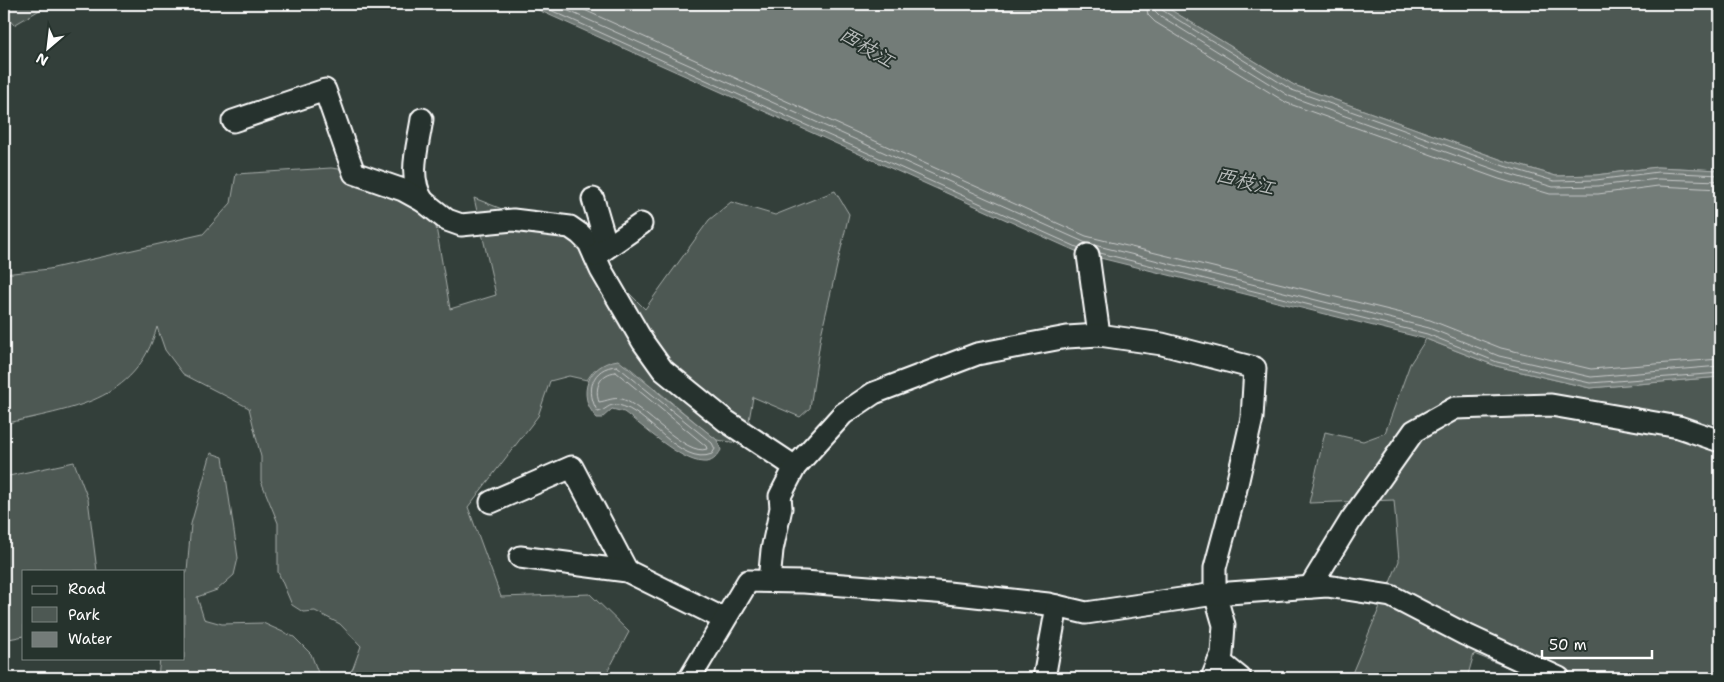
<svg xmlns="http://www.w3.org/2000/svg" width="1724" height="682" font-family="'Shantell Sans','LXGW WenKai TC',sans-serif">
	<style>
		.green { fill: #4d5853; stroke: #a6aca9 }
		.water { fill: #737b78; stroke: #abb0ae }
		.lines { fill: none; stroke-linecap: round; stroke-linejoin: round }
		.shore { stroke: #c7cac9; stroke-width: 1 }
		.minor-casing { stroke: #fff; stroke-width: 25 }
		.minor { stroke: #26332d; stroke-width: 21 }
		.labels { text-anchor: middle; stroke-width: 4; stroke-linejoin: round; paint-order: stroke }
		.water-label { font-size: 20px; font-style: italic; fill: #b9bdbc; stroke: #26332d }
	</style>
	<rect width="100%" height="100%" fill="#333f3a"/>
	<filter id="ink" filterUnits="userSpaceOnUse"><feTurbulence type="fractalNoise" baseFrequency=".02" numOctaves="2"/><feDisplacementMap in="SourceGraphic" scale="10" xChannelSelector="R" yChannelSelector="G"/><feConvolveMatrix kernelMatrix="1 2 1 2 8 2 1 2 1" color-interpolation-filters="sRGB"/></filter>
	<g filter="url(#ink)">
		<g class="green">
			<path d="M4 4H50L14 25 4 14Z"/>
			<path d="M1161 4H1720V170L1657 167 1596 175 1556 176 1505 161 1294 85Z"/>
			<path d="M331 168 428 180 450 309 496 295 474 198 573 237 645 309 709 220 731 202 775 215 835 191 849 214 821 335 810 408 800 417 753 397 745 444 717 440 626 365 594 370 587 380 569 376 550 381 538 416 468 507 501 597 590 594 629 632 604 678H346L353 668 361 646 340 624 315 611 303 612 292 605 278 572V523L261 481V457L249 408 183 374 165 350 157 327C136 403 71 408 4 424V274L49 269 203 234 231 203 236 174Z"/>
			<path d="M1426 339 1496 366 1590 388 1720 377V678H1535L1474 654 1467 678H1350L1399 561 1394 500 1309 503 1325 432 1363 441 1385 433 1410 364Z"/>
			<path d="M211 453 223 457 238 558 234 575 217 590 197 597 204 619 222 624 263 623 294 637 311 654 320 678H158L160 658H184V577L187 571 191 524Z"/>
			<path d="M74 462 88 499 97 571H24V636L4 640V477Z"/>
		</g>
		<g class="water">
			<path d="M525 4H1161L1294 85 1505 161 1556 176 1596 175 1657 167 1720 170V377L1590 388 1496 366 1426 339 1080 253Z"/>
			<path d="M618 360 717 440 721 450C717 457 712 463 703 462 680 461 643 426 624 412L612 409 602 418H597C575 395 588 364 618 360Z"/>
		</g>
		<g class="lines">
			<g class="shore">
				<path d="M537 4 1079 248"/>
				<path d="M553 4 1086 243"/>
				<path d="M571 4 1086 236 1430 320 1501 348 1591 369 1720 359"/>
				<path d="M1146 4 1148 15 1155 22 1287 103 1499 179 1550 194H1598L1658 186 1720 189"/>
				<path d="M1153 4 1154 10 1159 15 1289 96 1502 172 1553 187 1597 186 1658 179 1720 181"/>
				<path d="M1160 4 1162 10 1292 90 1504 166 1554 181 1596 180 1658 172 1720 175"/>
				<path d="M1094 245 1429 328 1499 356 1591 377 1720 366"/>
				<path d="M1100 253 1427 334 1497 362 1590 383 1720 373"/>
				<path d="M617 366 712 443 715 449 712 454C680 467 648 410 618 405 609 403 605 411 598 412 585 392 591 367 617 366Z"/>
				<path d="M616 372 706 446 707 449C686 457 643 405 622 399 613 397 607 401 599 402 594 388 600 373 616 372Z"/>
			</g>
			<defs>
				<g id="minor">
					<path d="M422 119C418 147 407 176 423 201"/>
					<path d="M233 121 325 90 354 173 403 190 423 201 447 220 461 225 513 220 570 227 580 234 589 243 601 270 643 342 663 370 726 421 795 467"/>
					<path d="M593 199 607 247"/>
					<path d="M1088 255 1099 335"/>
					<path d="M595 256 641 224"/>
					<path d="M491 502 572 467 627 571"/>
					<path d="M520 557 627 571 724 619"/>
					<path d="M769 581 772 550 781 508 780 496 795 467 843 414 874 393 977 354 1067 337 1099 335 1162 344 1255 368 1252 418 1235 493 1215 568V594L1224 625 1222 654 1212 678"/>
					<path d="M1310 587 1351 520 1414 431 1455 408 1551 405 1679 427 1720 441"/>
					<path d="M1219 661 1240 678"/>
					<path d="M690 678 748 581 804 582 948 593 1048 604 1086 613 1215 594 1327 586 1391 596 1464 634 1559 678"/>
					<path d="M1044 678 1057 606"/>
				</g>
			</defs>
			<use href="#minor" class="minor-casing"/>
			<use href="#minor" class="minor"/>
		</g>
	</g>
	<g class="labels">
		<g class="water-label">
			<text transform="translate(867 47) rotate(31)" y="7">西枝江</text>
			<text transform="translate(1245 181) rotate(14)" y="7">西枝江</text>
		</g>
	</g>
	<rect width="1724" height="682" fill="none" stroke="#26332d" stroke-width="20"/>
	<rect x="10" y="10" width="1704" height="662" fill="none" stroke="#fff" stroke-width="2" filter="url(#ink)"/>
	<rect x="22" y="570" width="162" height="90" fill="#26332d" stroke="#7d8581"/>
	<rect x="32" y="586" width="25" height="8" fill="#26332d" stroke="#7d8581"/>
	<text x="68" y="594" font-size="15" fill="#ffffff">Road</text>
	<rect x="32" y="607" width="25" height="15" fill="#4d5853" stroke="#7d8581"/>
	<text x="68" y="620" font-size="15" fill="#ffffff">Park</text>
	<rect x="32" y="632" width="25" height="15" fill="#737b78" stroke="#7d8581"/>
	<text x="68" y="644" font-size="15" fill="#ffffff">Water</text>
	<g transform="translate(48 48) rotate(208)" stroke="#26332d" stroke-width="4" paint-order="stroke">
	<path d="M0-4L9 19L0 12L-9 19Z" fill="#ffffff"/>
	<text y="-8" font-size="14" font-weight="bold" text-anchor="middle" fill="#ffffff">N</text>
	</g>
	<path d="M1542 650v8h110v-8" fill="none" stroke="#ffffff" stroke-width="2.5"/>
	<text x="1549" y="650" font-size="15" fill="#ffffff" stroke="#26332d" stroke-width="4" paint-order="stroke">50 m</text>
</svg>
